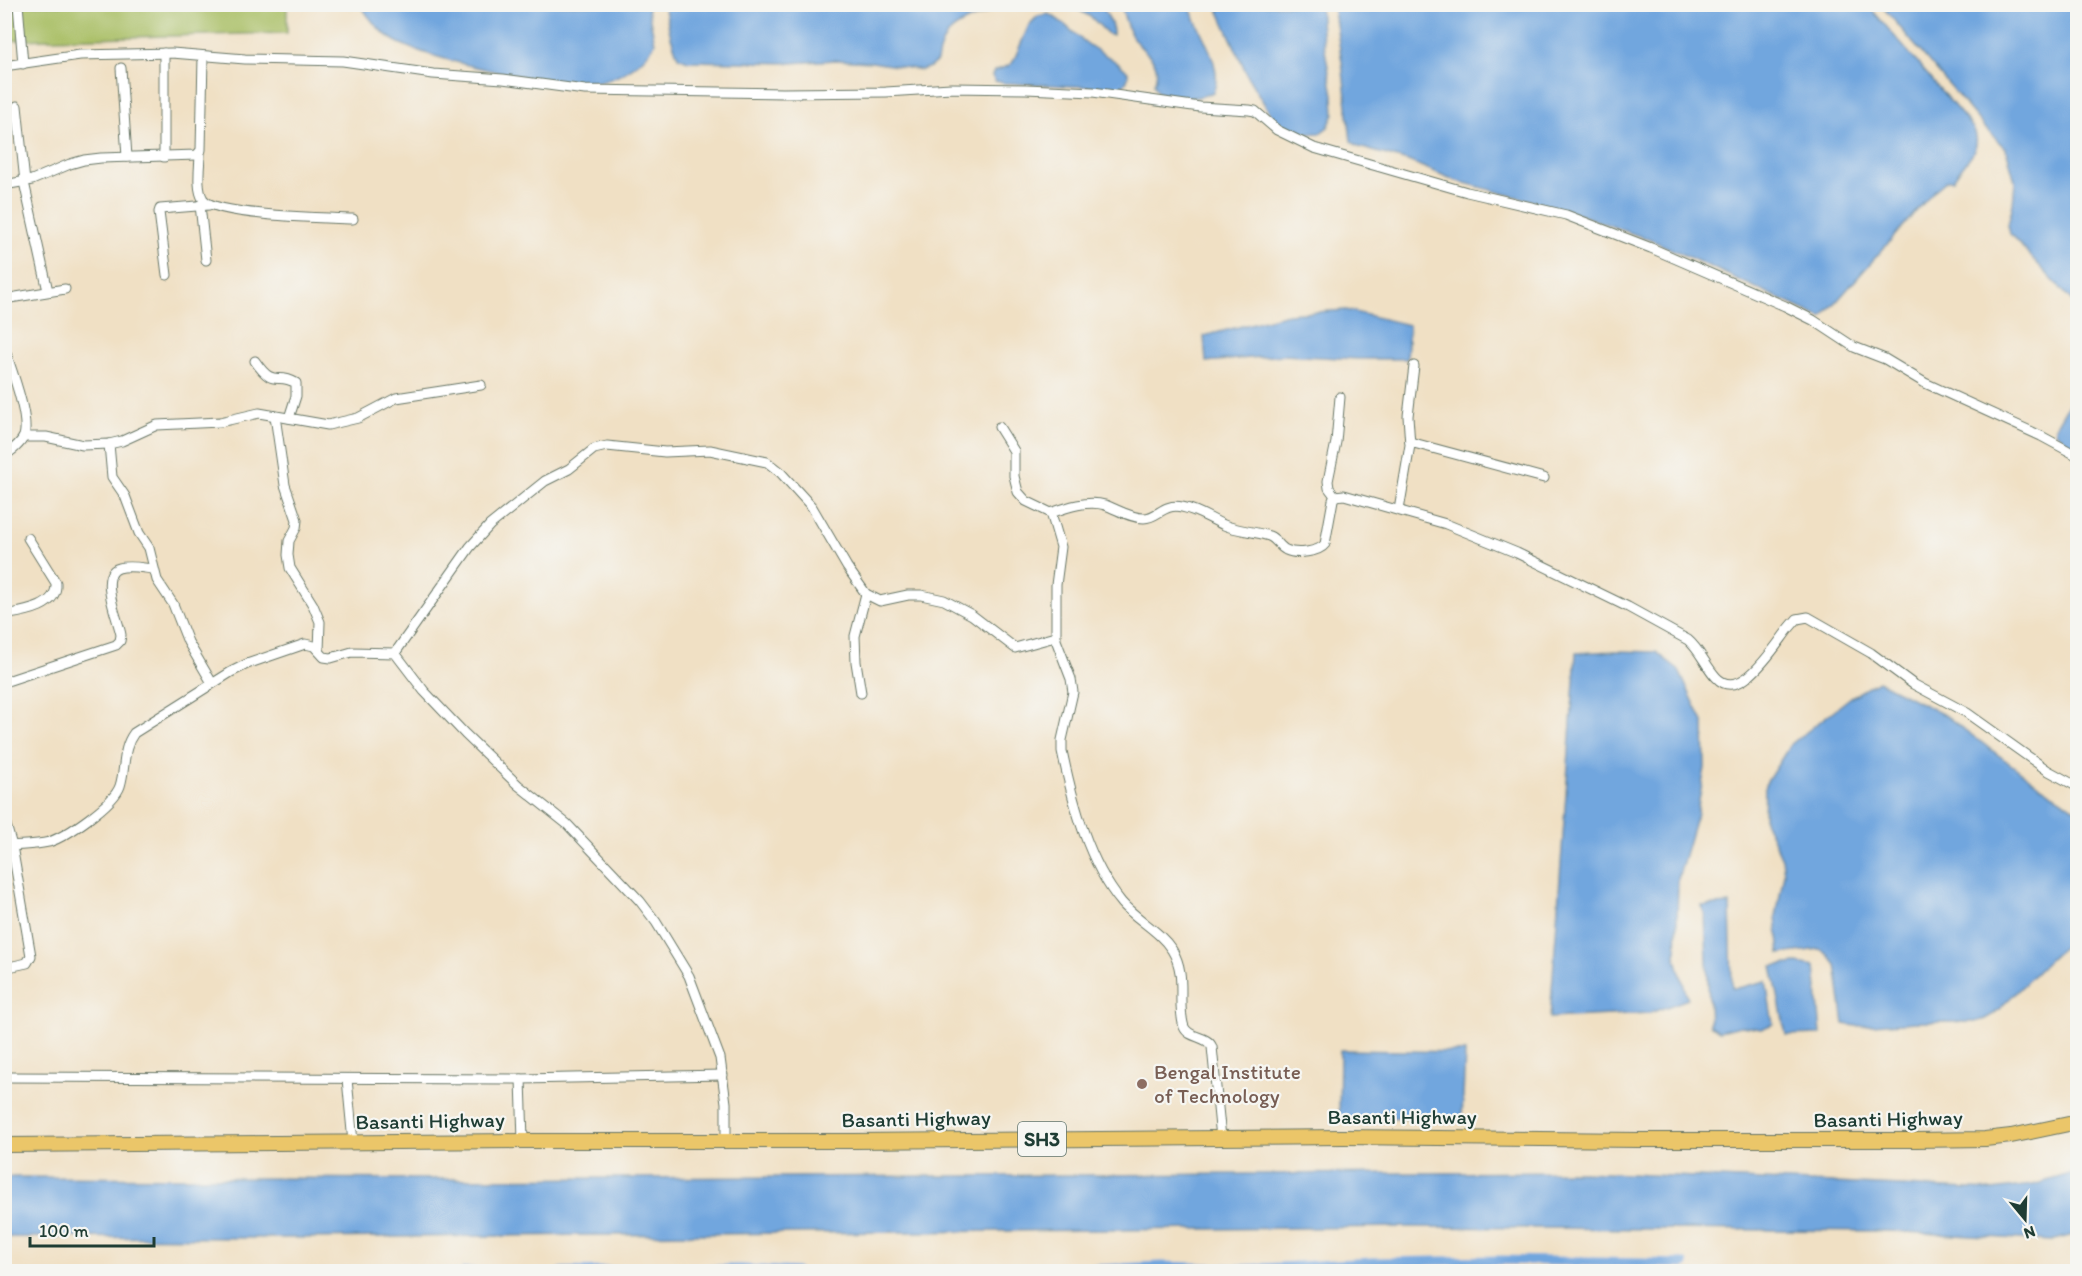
<svg xmlns="http://www.w3.org/2000/svg" width="2082" height="1276" font-family="Itim,sans-serif">
	<style>
		.green { fill: #a8be63; stroke: #647e4c; stroke-width: 1.5 }
		.water { fill: #71a6de; stroke: #487289; stroke-width: 1.5 }
		.lines { fill: none; stroke-linecap: round; stroke-linejoin: round }
		.canal { stroke: #71a6de; stroke-width: 9 }
		.street-casing { stroke: #687666; stroke-width: 11 }
		.primary-casing { stroke: #687666; stroke-width: 16 }
		.street { stroke: #fff; stroke-width: 9 }
		.primary { stroke: #ebc669; stroke-width: 14 }
		.education-dot { fill: #8d6e63; stroke: #f6f6f2; stroke-width: 2 }
		.labels { text-anchor: middle; stroke-width: 4.5; stroke-linejoin: round; paint-order: stroke }
		.shield { fill: #f6f6f2; stroke: #60746d; stroke-width: 1.5 }
		.shield-label { font-size: 20px; font-weight: bold; fill: #1f3d34 }
		.education-label { font-size: 21px; fill: #785e54; stroke: #f6f6f2; text-anchor: start }
		.street-label { font-size: 21px; fill: #1f3d34; stroke: #f6f6f2 }
	</style>
	<rect width="100%" height="100%" fill="#f6f6f2"/>
	<filter id="ink" filterUnits="userSpaceOnUse"><feTurbulence type="fractalNoise" baseFrequency=".0167" numOctaves="2"/><feDisplacementMap in="SourceGraphic" scale="12" xChannelSelector="R" yChannelSelector="G"/><feConvolveMatrix kernelMatrix="1 2 1 2 8 2 1 2 1" color-interpolation-filters="sRGB"/></filter>
	<filter id="wash" filterUnits="userSpaceOnUse"><feTurbulence type="fractalNoise" baseFrequency=".008" numOctaves="4" result="noise"/><feDisplacementMap in="SourceGraphic" scale="24" xChannelSelector="R" yChannelSelector="G"/><feGaussianBlur stdDeviation="1.35" result="paint"/><feColorMatrix in="noise" values="0 0 0 0 0 0 0 0 0 0 0 0 0 0 0 0 0 1.4 0 .05"/><feComposite in="paint" operator="in"/></filter>
	<g filter="url(#wash)">
		<rect width="100%" height="100%" fill="#f0e0c4"/>
		<path class="green" d="M4 5H287V33L15 40 5 42Z"/>
		<g class="water">
			<path d="M361 5H647L655 43C644 63 622 77 600 82 562 90 430 60 395 41 381 33 368 18 361 5Z"/>
			<path d="M664 5V4L1002 5C972 23 943 20 937 61L930 67 921 70 872 62 836 60 790 63 688 61 678 57 671 37Z"/>
			<path d="M1071 5H1102C1106 14 1114 25 1113 35H1109L1092 18Z"/>
			<path d="M1121 5H1189C1197 29 1226 68 1213 92 1196 101 1174 98 1157 92L1154 84C1164 57 1143 55 1132 36 1126 27 1124 15 1121 5Z"/>
			<path d="M1216 5H1320L1322 33 1333 95 1334 114 1328 127 1320 133 1303 134 1287 129 1274 119 1265 105 1250 81Z"/>
			<path d="M1333 5H1868L1973 128C1985 149 1963 162 1953 180H1947L1935 190 1822 318 1656 242 1570 211 1457 181 1408 161 1359 147 1351 141 1342 62Z"/>
			<path d="M1881 5H2077V306L2010 234 2008 225 2013 204 2015 181 2006 149 1986 129Z"/>
			<path d="M1048 14C1063 20 1072 33 1085 42 1099 53 1116 59 1128 72 1128 81 1127 85 1117 88L1004 83 995 81 992 76 994 71 1008 66 1013 62 1029 25 1038 16Z"/>
			<path d="M1346 310 1409 325 1407 359H1359L1283 355 1206 362 1204 336 1288 314Z"/>
			<path d="M2077 390V450L2055 432V427Z"/>
			<path d="M1615 651 1656 652 1678 669 1704 724 1705 768 1696 817 1678 879 1676 959 1688 999 1650 1013 1550 1018 1576 653Z"/>
			<path d="M1878 681 1946 716 2040 786 2077 810V936L2054 955 1994 1014 1985 1019 1975 1022H1917L1857 1026 1844 1024 1836 965 1828 955 1820 949 1780 954 1776 917 1784 873 1782 859 1764 820 1765 785 1790 745 1851 697Z"/>
			<path d="M1730 904 1732 988H1738L1766 981 1773 1024 1761 1029 1741 1026 1719 1031 1710 1025 1705 916 1702 906Z"/>
			<path d="M1797 963 1815 966 1821 1034 1786 1035 1772 966Z"/>
			<path d="M1340 1050 1465 1052 1462 1119 1339 1118Z"/>
			<path d="M1583 1172 1992 1190 2033 1185 2077 1172V1234L2051 1241 1890 1231 1409 1227 293 1238 4 1237 5 1177 449 1179Z"/>
		</g>
		<g class="lines">
			<g class="canal">
				<path d="M465 1272H472"/>
				<path d="M562 1272 741 1269 797 1272"/>
				<path d="M953 1272 1056 1271 1162 1266 1245 1269 1373 1262 1503 1260 1684 1264"/>
			</g>
		</g>
	</g>
	<g filter="url(#ink)">
		<g class="lines">
			<defs>
				<g id="street">
					<path d="M18 4 23 64"/>
					<path d="M164 53V157"/>
					<path d="M4 66 80 55 172 53 245 59 343 61 433 74 503 79 585 90 783 93 886 92 951 88 1026 89 1093 92 1200 107 1249 110 1255 111 1277 130 1314 148 1467 192 1566 215 1651 248 1785 306 1813 320 1854 347 1885 359 1925 383 2041 436 2078 456"/>
					<path d="M121 68 127 157"/>
					<path d="M17 106 25 182"/>
					<path d="M200 153C200 166 196 188 203 199 215 216 328 218 353 219"/>
					<path d="M24 182 48 291"/>
					<path d="M4 185 32 180 70 164 84 160 101 158 197 155 201 150 203 57"/>
					<path d="M200 205 206 260"/>
					<path d="M167 275 159 212 160 209 209 205"/>
					<path d="M4 299 65 289"/>
					<path d="M4 347C10 366 30 417 24 436 21 444 11 451 4 456"/>
					<path d="M255 361C275 390 276 371 296 383V396L289 418"/>
					<path d="M275 416 285 485 297 520 296 528 289 541 288 555 290 568 313 605 320 622 319 651"/>
					<path d="M999 427 1014 451V476L1018 492 1026 501 1051 513 1061 547 1056 585V640L1071 679 1073 692 1062 740V751C1073 803 1088 862 1122 903 1137 920 1160 931 1172 950 1188 976 1176 1003 1184 1027 1189 1039 1207 1035 1212 1047L1221 1138"/>
					<path d="M24 437H46L83 445 109 444 122 441 157 425 220 422 259 413 328 425 358 418 396 398 481 385"/>
					<path d="M1410 442 1544 478"/>
					<path d="M109 444 112 477 125 496 139 533 149 548 157 580 173 604 188 642 212 683"/>
					<path d="M1335 496 1329 488 1328 481 1336 442 1340 397"/>
					<path d="M1399 510 1410 445 1408 416 1414 366"/>
					<path d="M1051 513C1067 507 1088 500 1105 505 1117 509 1130 518 1144 518 1158 518 1163 503 1182 507 1198 510 1210 519 1224 525 1238 531 1254 531 1269 536 1277 539 1279 547 1286 550 1296 555 1319 552 1325 544L1333 500 1335 496 1344 495 1446 524 1517 553 1628 607 1688 640C1700 650 1705 665 1716 677 1741 705 1777 642 1791 626L1797 619 1808 617 1871 653 1913 684 1967 713 2047 770 2078 787"/>
					<path d="M4 615C22 612 58 608 56 583L28 538"/>
					<path d="M395 653 470 547 490 525 545 481 569 469 594 449 607 446 665 452 710 450 767 462 781 473 812 507 847 567 866 594 880 601 908 595H921L944 600 972 615 1015 648 1055 637"/>
					<path d="M4 682 116 645 120 641 121 635C119 621 97 574 119 568 129 565 143 568 153 569"/>
					<path d="M861 693 856 662 855 636 866 594"/>
					<path d="M4 818 12 846 31 956 27 963 4 968"/>
					<path d="M12 846C24 845 37 845 49 842 67 836 114 804 120 786 126 767 122 749 134 733L231 672 247 664 305 644 314 646 324 657 331 658 352 652 395 653 424 691 465 734 518 785 567 824 640 901 656 922 689 976 720 1058 726 1103V1141"/>
					<path d="M4 1077 521 1079 723 1075"/>
					<path d="M347 1079 353 1142"/>
					<path d="M521 1079 523 1141"/>
				</g>
				<path id="primary" d="M4 1145 523 1141H854L1343 1137 1639 1140H1916L1985 1139 2011 1136 2078 1122"/>
			</defs>
			<use href="#street" class="street-casing"/>
			<use href="#primary" class="primary-casing"/>
			<use href="#street" class="street"/>
			<use href="#primary" class="primary"/>
		</g>
	</g>
	<circle class="education-dot" cx="1142" cy="1084" r="6"/>
	<g class="labels">
		<rect class="shield" x="1018" y="1122" width="48" height="34" rx="4.5"/>
		<g class="shield-label">
			<text x="1042" y="1146">SH3</text>
		</g>
		<g class="education-label">
			<text x="1154" y="1079">Bengal Institute<tspan x="1154" dy="24">of Technology</tspan></text>
		</g>
		<g class="street-label">
			<text x="1402" y="1124">Basanti Highway</text>
			<text transform="translate(916 1119) rotate(-1)" y="7">Basanti Highway</text>
			<text transform="translate(1888 1119) rotate(-1)" y="7">Basanti Highway</text>
			<text transform="translate(430 1121) rotate(-1)" y="7">Basanti Highway</text>
		</g>
	</g>
	<rect width="2082" height="1276" fill="none" stroke="#f6f6f2" stroke-width="24"/>
	<g transform="translate(2025 1219) rotate(161)" stroke="#f6f6f2" stroke-width="4.5" paint-order="stroke">
	<path d="M0-4.5L10 22L0 15L-10 22Z" fill="#1f3d34"/>
	<text y="-9" font-size="16" font-weight="bold" text-anchor="middle" fill="#1f3d34">N</text>
	</g>
	<path d="M30 1237v9h124v-9" fill="none" stroke="#1f3d34" stroke-width="3"/>
	<text x="39" y="1237" font-size="18" fill="#1f3d34" stroke="#f6f6f2" stroke-width="4.5" paint-order="stroke">100 m</text>
</svg>
